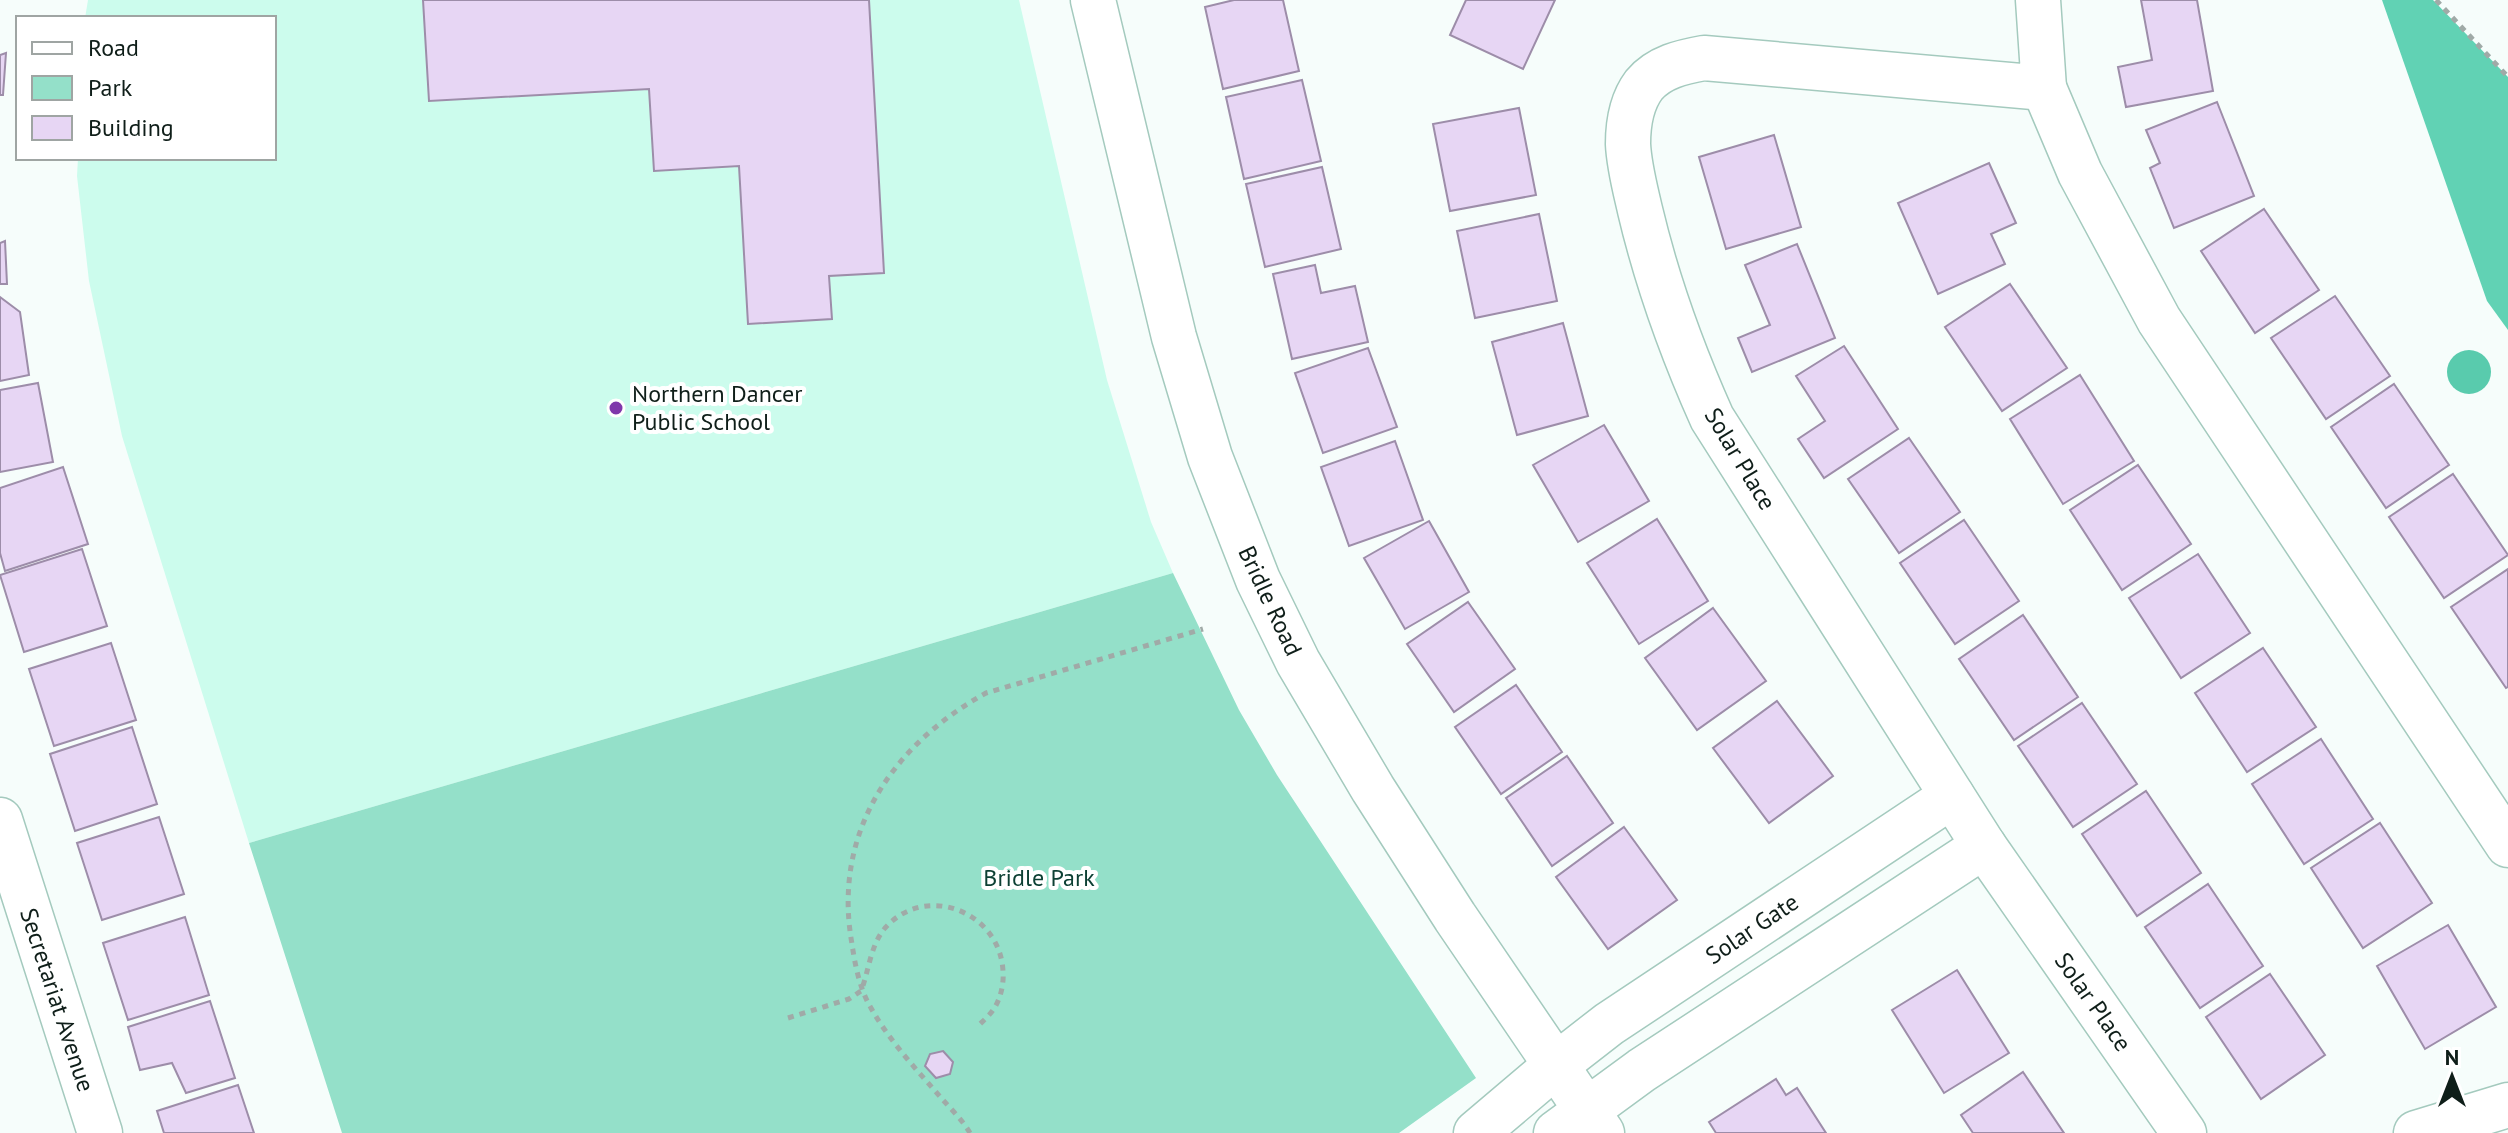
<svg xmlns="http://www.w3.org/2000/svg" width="2508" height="1133" font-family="'PT Sans',sans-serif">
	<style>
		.built { fill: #ccfced }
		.green { fill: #94e0c9 }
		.forest { fill: #61d2b4 }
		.water { fill: #59cbad }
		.building { fill: #e7d6f4; stroke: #9d8da9; stroke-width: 2 }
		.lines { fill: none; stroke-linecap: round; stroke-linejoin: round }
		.street-casing { stroke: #a4cabe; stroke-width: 47 }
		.path { stroke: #a0aaa7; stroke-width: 5; stroke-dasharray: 6 6; stroke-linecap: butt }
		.street { stroke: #fff; stroke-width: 44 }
		.poi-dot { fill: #7f38ab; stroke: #fff; stroke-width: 3 }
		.labels { text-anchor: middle; stroke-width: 8; stroke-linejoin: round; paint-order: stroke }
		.poi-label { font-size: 24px; fill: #0f1e19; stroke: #fff; text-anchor: start }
		.street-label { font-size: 24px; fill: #0f1e19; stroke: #fff }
		.park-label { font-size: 24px; fill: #0d4034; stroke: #fff }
	</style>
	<rect width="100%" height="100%" fill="#f6fdfb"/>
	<path class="built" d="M88 0H1019L1107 380 1151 522 1173 573 249 843 122 436 89 281 77 176 78 158H274V18H85Z"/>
	<path class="green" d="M1173 573 1239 710 1277 775 1476 1078 1399 1133H342L249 843Z"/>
	<path class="forest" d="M2382 0H2433L2508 77V330L2487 301Z"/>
	<circle class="water" cx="2469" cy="372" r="22"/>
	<g class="building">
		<path d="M423 0H869L884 273 829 276 832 319 748 324 739 166 654 171 649 89 429 101Z"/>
		<path d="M1234 0H1283L1299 71 1223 89 1205 7Z"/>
		<path d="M1466 0H1555L1523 69 1450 35Z"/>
		<path d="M2141 0H2197L2213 91 2126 107 2118 67 2152 60Z"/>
		<path d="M6 53 3 95H0V55Z"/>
		<path d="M1302 80 1321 161 1244 179 1226 97Z"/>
		<path d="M2217 102 2254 196 2174 228 2150 168 2160 163 2146 130Z"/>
		<path d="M1519 108 1536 195 1450 211 1433 124Z"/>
		<path d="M1774 135 1801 227 1726 249 1699 157Z"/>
		<path d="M1989 163 2016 223 1991 234 2005 264 1938 294 1898 203Z"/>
		<path d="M1322 167 1341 249 1265 267 1246 184Z"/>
		<path d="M2264 209 2319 290 2255 333 2201 251Z"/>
		<path d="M1539 214 1557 301 1475 318 1457 231Z"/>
		<path d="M5 241 7 284H0V243Z"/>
		<path d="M1797 244 1835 338 1752 372 1738 338 1770 325 1745 265Z"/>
		<path d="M1315 265 1321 293 1355 286 1368 342 1292 359 1273 274Z"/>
		<path d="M2010 284 2067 368 2002 411 1945 327Z"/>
		<path d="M2335 296 2390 376 2326 419 2271 338Z"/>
		<path d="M0 297 20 312 29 375 0 381Z"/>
		<path d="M1563 323 1588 416 1517 435 1492 342Z"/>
		<path d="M1844 346 1898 429 1824 478 1798 439 1825 421 1796 376Z"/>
		<path d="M1368 348 1397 427 1323 453 1295 373Z"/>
		<path d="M2080 375 2134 461 2063 504 2010 419Z"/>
		<path d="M38 383 53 462 0 472V390Z"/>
		<path d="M2394 384 2449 465 2386 508 2331 427Z"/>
		<path d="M1604 425 1649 501 1578 542 1533 465Z"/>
		<path d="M1909 438 1960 512 1899 553 1848 479Z"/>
		<path d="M1395 441 1423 520 1349 546 1321 467Z"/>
		<path d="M2138 465 2191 544 2122 590 2070 510Z"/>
		<path d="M63 467 88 544 5 571 0 553V488Z"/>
		<path d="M2453 474 2508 555 2444 598 2389 517Z"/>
		<path d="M1657 519 1708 601 1639 644 1587 563Z"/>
		<path d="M1964 520 2019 601 1955 644 1900 563Z"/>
		<path d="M1429 521 1469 592 1405 629 1364 558Z"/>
		<path d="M82 549 107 626 24 652 0 575Z"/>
		<path d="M2198 554 2250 633 2181 678 2129 598Z"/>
		<path d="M2508 569V687L2506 688 2451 607Z"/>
		<path d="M1468 602 1515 669 1454 712 1407 644Z"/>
		<path d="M1713 608 1766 681 1697 730 1645 658Z"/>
		<path d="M2023 615 2078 697 2014 740 1959 659Z"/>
		<path d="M111 643 136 720 54 746 29 669Z"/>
		<path d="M2263 648 2316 727 2247 772 2195 693Z"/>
		<path d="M1516 685 1562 752 1501 794 1455 727Z"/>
		<path d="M1777 701 1833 776 1769 823 1713 748Z"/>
		<path d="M2082 703 2137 784 2073 827 2018 746Z"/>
		<path d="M132 727 157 804 75 831 50 754Z"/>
		<path d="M2321 739 2373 819 2304 864 2252 784Z"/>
		<path d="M1567 756 1613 823 1552 866 1506 798Z"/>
		<path d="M2146 791 2201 873 2137 916 2082 834Z"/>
		<path d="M159 817 184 894 102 920 77 843Z"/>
		<path d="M2380 823 2432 903 2363 948 2311 868Z"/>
		<path d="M1624 827 1677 900 1608 949 1556 877Z"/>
		<path d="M2208 884 2263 966 2200 1008 2145 927Z"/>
		<path d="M185 917 209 995 128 1020 103 943Z"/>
		<path d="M2448 925 2496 1007 2425 1049 2377 966Z"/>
		<path d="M1957 970 2009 1053 1944 1093 1892 1010Z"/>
		<path d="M2270 974 2325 1055 2261 1099 2206 1017Z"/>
		<path d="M210 1001 235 1078 186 1093 172 1063 140 1070 128 1027Z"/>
		<path d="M943 1051 953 1062 950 1074 936 1078 925 1066 930 1054Z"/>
		<path d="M2023 1072 2064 1133H1973L1961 1115Z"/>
		<path d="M1776 1079 1786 1095 1797 1088 1826 1133H1716L1709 1122Z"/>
		<path d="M238 1085 254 1133H164L157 1111Z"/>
	</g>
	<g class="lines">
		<defs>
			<g id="street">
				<path d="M1093 0 1174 337 1210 457 1258 580 1298 662 1373 789 1455 917 1602 1133"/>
				<path d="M2038 0 2044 88 1704 58C1682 62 1659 67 1644 85 1632 101 1628 124 1628 144 1629 166 1635 188 1640 210 1657 282 1682 351 1712 418L1984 846 2184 1133"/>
				<path d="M2044 88 2080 173 2159 320 2508 845"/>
				<path d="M0 820 100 1133"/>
				<path d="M1476 1133 1555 1066 1609 1024 1952 796"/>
				<path d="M1556 1133 1642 1070 1984 846"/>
				<path d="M2416 1133 2508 1105"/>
			</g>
		</defs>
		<use href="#street" class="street-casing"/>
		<g class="path">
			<path d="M2436 0 2508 77"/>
			<path d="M788 1018 849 999 861 991C869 971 870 946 885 928 926 882 1000 912 1003 971 1004 983 1001 997 995 1007 991 1014 984 1020 978 1026"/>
			<path d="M970 1133C963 1121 952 1110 943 1100 918 1071 890 1042 871 1008 860 990 855 965 852 944 832 833 892 745 986 693L1203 629"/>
		</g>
		<use href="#street" class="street"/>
	</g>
	<circle class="poi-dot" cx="616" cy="408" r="8"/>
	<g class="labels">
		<g class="poi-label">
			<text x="632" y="402">Northern Dancer<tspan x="632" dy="28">Public School</tspan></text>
		</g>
		<g class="street-label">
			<text transform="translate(1740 459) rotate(59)" y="8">Solar Place</text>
			<text transform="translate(1270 601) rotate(65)" y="8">Bridle Road</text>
			<text transform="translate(1752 929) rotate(-34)" y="8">Solar Gate</text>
			<text transform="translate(57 1000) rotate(72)" y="8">Secretariat Avenue</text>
			<text transform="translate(2093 1002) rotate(55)" y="8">Solar Place</text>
		</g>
		<g class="park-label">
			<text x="1039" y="886">Bridle Park</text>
		</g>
	</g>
	<rect x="16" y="16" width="260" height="144" fill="#ffffff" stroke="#9fa5a3" stroke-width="2"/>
	<rect x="32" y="42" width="40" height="12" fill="#ffffff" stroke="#9fa5a3" stroke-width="2"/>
	<text x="88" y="56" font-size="24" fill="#0f1e19">Road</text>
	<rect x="32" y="76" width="40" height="24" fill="#94e0c9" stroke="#9fa5a3" stroke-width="2"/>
	<text x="88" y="96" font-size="24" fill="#0f1e19">Park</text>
	<rect x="32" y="116" width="40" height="24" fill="#e7d6f4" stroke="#9fa5a3" stroke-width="2"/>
	<text x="88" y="136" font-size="24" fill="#0f1e19">Building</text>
	<g transform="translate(2452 1077)" stroke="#ffffff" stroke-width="6" paint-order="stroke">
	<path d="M0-6L14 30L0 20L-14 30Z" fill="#0f1e19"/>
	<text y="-12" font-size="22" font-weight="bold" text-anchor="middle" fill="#0f1e19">N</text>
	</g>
</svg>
